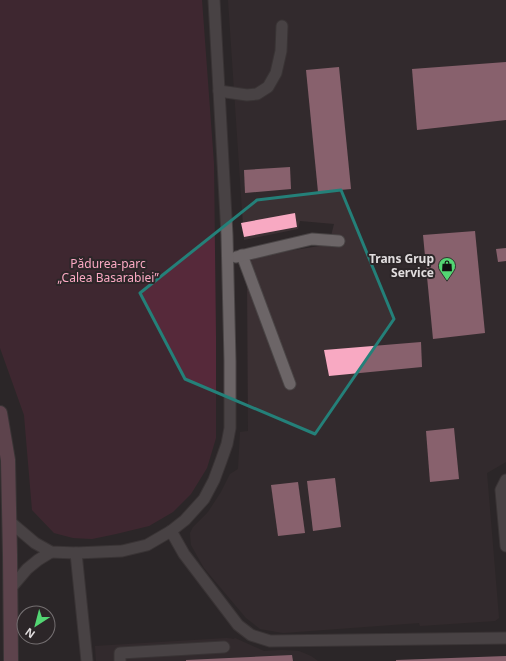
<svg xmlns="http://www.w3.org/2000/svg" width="506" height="661" font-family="'Noto Sans',sans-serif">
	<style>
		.built { fill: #3b3033 }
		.green { fill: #56293a }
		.building { fill: #f8a9c2 }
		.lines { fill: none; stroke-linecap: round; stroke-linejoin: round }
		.minor-casing { stroke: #4a4546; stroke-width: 13 }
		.major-casing { stroke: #4a4546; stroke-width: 16 }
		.minor { stroke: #6c6567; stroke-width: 11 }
		.major { stroke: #9a6678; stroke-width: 14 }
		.marked { fill: none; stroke: #248079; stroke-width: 3; stroke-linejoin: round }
		.labels { text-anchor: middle; stroke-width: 4; stroke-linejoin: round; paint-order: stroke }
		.poi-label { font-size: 12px; font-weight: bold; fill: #e1ddde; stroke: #2c2628; text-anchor: end }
		.park-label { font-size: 12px; fill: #fba9c3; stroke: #2c2628 }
	</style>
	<rect width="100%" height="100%" fill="#2c2628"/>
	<g class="built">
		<path d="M228 0H506V462L487 473 499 618 495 621 420 626 419 623 283 633 260 629 246 618 204 568 191 545 190 533 193 527 208 512 221 492 230 474 238 469 240 432 248 431 247 276 252 257 319 246 318 242 330 240 334 224 300 221 298 229 244 240Z"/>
		<path d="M227 638 234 639 235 638 264 651 282 650 299 651 311 656 318 661H96L95 646Z"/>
	</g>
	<path class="green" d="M0 0H202L214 164 216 336V438L207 468 191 494 173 512 149 526 116 534 92 539 73 538 54 533 32 510 24 415 0 348Z"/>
	<g class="building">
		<path d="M506 62V120L417 130 412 69Z"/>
		<path d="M339 67 351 189 318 192 306 70Z"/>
		<path d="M290 167 291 189 245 193 244 170Z"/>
		<path d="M295 213 297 227 244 237 241 223Z"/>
		<path d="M475 231 485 333 433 339 423 235Z"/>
		<path d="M506 248V261L498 262 496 249Z"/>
		<path d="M421 342 422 367 329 376 324 350Z"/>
		<path d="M454 428 459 479 430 482 426 431Z"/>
		<path d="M335 478 341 527 313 531 307 481Z"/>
		<path d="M298 482 305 533 278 536 271 485Z"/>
		<path d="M292 655 293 661H186V660Z"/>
		<path d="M506 656V661H396V660Z"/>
	</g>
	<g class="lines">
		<defs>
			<g id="minor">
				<path d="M219 91 247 95 257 94 268 87 276 73 281 51 282 26"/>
				<path d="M242 255 290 384"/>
				<path d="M236 257 312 239 339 241"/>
				<path d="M506 480 501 490 506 546"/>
				<path d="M9 521 35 543 51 552 76 553 122 551 147 545 171 531 185 520 204 499 214 480 221 461 227 444 230 428V361L227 235 214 0"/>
				<path d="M171 531 184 554 238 625 251 635 270 641 506 638"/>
				<path d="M76 553 87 661"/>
				<path d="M10 589 27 569 38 560 51 552"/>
				<path d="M120 661V653L224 647"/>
			</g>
			<path id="major" d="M0 413 8 460 10 555 11 661"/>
		</defs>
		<use href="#minor" class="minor-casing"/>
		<use href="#major" class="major-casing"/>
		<use href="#minor" class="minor"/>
		<use href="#major" class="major"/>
	</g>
	<path d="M0 0H506V661H0ZM341 190 394 319 315 434 185 379 140 293 257 200Z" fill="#2c2628" fill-opacity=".55" fill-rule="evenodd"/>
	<path class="marked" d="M341 190 394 319 315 434 185 379 140 293 257 200Z"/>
	<defs>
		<symbol id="shop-pin" viewBox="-11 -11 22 30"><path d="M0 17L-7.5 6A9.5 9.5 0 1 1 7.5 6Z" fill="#53d673" stroke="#2c2628"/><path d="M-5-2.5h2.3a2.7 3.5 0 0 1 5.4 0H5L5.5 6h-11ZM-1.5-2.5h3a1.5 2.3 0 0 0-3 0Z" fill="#111"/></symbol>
	</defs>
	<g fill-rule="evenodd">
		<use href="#shop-pin" x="437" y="256" width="20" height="27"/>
	</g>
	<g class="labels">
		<g class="poi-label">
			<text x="434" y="263">Trans Grup<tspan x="434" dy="14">Service</tspan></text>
		</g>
		<g class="park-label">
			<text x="108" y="268">Pădurea-parc<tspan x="108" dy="14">„Calea Basarabiei”</tspan></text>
		</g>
	</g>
	<g transform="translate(36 625) rotate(216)"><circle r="19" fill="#2c2628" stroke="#746f71"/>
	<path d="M0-3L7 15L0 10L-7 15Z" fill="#53d673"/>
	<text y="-6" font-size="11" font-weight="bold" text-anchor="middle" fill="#e1ddde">N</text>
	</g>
</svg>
